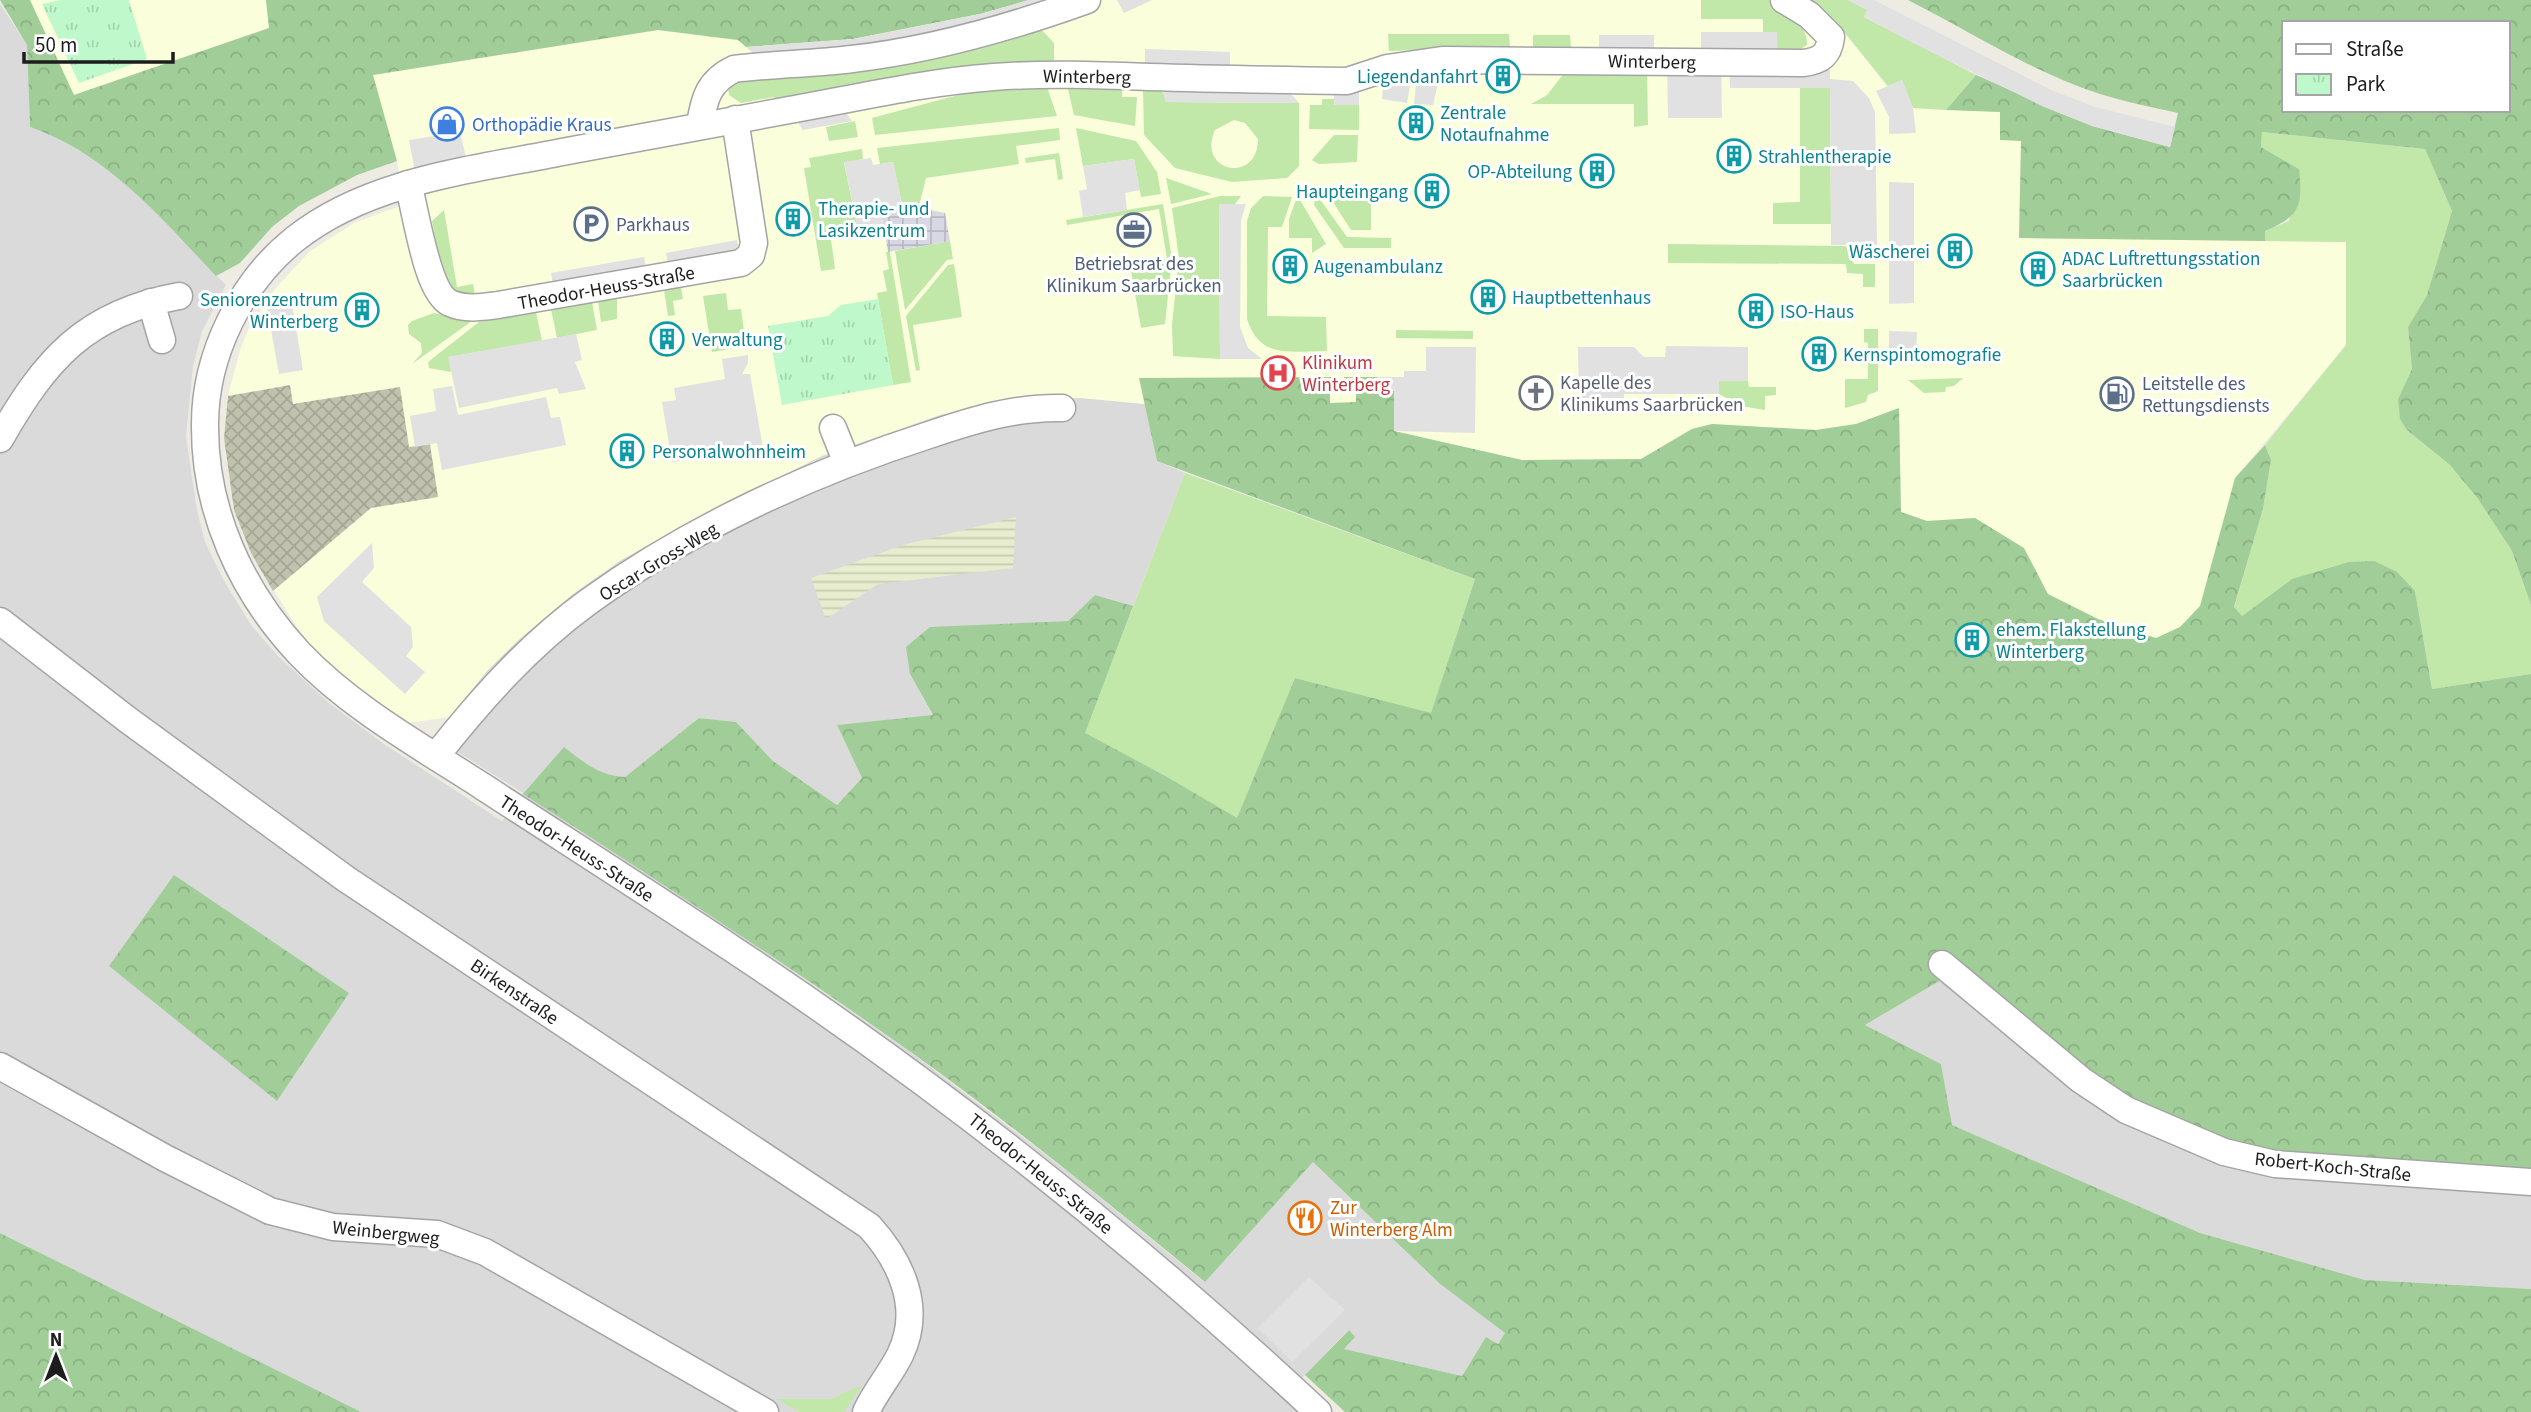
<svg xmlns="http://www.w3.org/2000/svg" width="2531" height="1412" font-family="'Source Sans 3',sans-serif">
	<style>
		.residential { fill: #dbdada }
		.education { fill: #fafedb }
		.construction { fill: url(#construction-cross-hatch) }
		.farmland { fill: url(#farmland-rules) }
		.grass { fill: #c1e8a9; fill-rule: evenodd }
		.forest { fill: url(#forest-crowns); fill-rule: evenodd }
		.park { fill: url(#park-tufts) }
		.parking { fill: #e1e1e1 }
		.plaza { fill: url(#plaza-grid) }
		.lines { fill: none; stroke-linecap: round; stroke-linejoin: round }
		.minor-casing { stroke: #a4a4a4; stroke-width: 29 }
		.minor { stroke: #fff; stroke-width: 26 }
		.labels { text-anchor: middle; stroke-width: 6; stroke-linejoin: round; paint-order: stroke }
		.street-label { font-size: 19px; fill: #1d1d1d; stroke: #fff }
		.culture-label { font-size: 19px; fill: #0d838f; stroke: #fff; text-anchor: start }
		.shop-label { font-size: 19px; fill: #366cbe; stroke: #fff; text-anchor: start }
		.service-label { font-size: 19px; fill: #4e5e75; stroke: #fff; text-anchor: start }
		.health-label { font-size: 19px; fill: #be3a42; stroke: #fff; text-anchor: start }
		.worship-label { font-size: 19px; fill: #5b616d; stroke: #fff; text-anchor: start }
		.food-label { font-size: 19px; fill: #c56008; stroke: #fff; text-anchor: start }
	</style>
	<defs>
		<pattern id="construction-cross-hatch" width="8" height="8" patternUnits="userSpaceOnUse" patternTransform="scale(1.75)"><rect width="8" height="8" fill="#c0c2ae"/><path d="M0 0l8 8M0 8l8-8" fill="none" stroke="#a5a695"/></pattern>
		<pattern id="farmland-rules" width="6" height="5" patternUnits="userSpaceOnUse" patternTransform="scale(1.75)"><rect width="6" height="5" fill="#e7edce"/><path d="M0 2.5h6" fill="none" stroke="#c6cbb0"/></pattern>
		<pattern id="forest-crowns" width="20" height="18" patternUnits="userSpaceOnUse" patternTransform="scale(1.75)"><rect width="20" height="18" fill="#a1cd98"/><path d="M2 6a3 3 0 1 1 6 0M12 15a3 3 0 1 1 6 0" fill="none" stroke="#8ab083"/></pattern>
		<pattern id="park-tufts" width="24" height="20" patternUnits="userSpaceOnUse" patternTransform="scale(1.75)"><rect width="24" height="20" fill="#bff8ca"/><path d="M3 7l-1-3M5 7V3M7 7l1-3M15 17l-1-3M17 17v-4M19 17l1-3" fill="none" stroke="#a4d4ad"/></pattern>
		<pattern id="plaza-grid" width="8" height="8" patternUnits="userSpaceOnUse" patternTransform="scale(1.75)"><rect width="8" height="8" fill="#d8d7e4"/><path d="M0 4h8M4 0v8" fill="none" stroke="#b9b8c3"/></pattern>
	</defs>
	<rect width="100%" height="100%" fill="#eeebe3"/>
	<g class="residential">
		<path d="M0 4 27 45 30 127 60 137 122 178 226 285 202 331 193 366 186 437 197 510 205 542 223 579 251 625 278 656 329 703 384 744 502 821 523 793 434 737 486 672 516 642 573 594 621 560 744 494 822 456 940 415 1026 399 1081 398 1145 404 1157 461 1185 473 1133 606 1095 595 1068 621 1021 624 910 674 933 716 837 725 862 778 837 805 773 761 736 722 699 718 625 777 611 776 590 767 524 794 694 903 913 1054 1071 1174 1204 1282 1313 1162 1439 1283 1506 1333 1498 1344 1486 1337 1462 1376 1343 1349 1348 1330 1285 1396 1301 1412H360L0 1233Z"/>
		<path d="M1961 967 2531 1174V1289L2365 1280 2200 1233 1952 1125 1941 1064 1865 1025Z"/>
	</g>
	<g class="education">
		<path d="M30 0H266L269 28 73 95Z"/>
		<path d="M1029 0H1805L1841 28 1887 86 1913 108 2000 112 2021 141 2020 238 2346 242V345L2235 478 2189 675 2088 641 1975 518 1927 521 1901 512 1899 408 1856 424 1816 430 1712 424 1692 429 1641 459 1522 460 1394 431 1145 404 1081 398 1026 399 989 404 940 415 822 456 744 494 621 560 573 594 516 642 486 672 450 717 407 723 348 681 304 639 251 553 234 510 224 438 228 396 240 350 249 328 275 289 309 252 354 223 408 203 373 75 658 30 739 40 980 14Z"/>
	</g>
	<path class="construction" d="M290 385 293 404 400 387 409 447 430 444 438 497 371 508 273 591 251 553 234 510 224 438 228 396Z"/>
	<path class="farmland" d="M1016 517 1013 568 878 584 826 619 811 578 903 545Z"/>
	<g class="grass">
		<path d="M1701 0C1721 0 1750 0 1769 0 1786 5 1808 26 1807 45L1796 52H1777V32H1763V19H1701Z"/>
		<path d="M1805 0H1848L1867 10 1864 17 1976 75 1946 110 1913 108 1902 80 1888 86 1841 28Z"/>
		<path d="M1040 28 1054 43V65L775 101 774 97 741 103 729 95 728 88 733 80Z"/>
		<path d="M1388 34H1509L1510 47 1389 51Z"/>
		<path d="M1533 35H1570L1571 48 1533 47Z"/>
		<path d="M1647 70 1648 125 1634 127V104H1531L1547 95 1565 72Z"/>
		<path d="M1046 84 1057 116 875 135 872 118 973 91Z"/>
		<path d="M1800 88H1830L1831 224H1773V203L1800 202Z"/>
		<path d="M1068 89 1122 90V97H1137L1135 126 1074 115Z"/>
		<path d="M1143 90 1162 91 1167 102 1299 103V166L1287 178 1232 182 1175 168 1144 135ZM1234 120 1245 123 1258 139C1258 185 1196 172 1215 130Z"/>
		<path d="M1322 99H1334V105H1359V130L1309 129 1310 105H1322Z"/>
		<path d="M855 121 858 137 829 141 826 127Z"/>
		<path d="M1059 128 1060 140 1016 146 1019 164 926 178 919 206 902 204 893 162 880 164 877 148Z"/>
		<path d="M1076 128 1136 141 1157 172 1161 194 1141 197 1134 159 1083 166Z"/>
		<path d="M2262 132 2425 149 2452 211 2427 295 2408 327 2412 369 2398 399 2407 430 2450 465 2478 499 2512 551 2531 605V674L2432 689 2415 591 2292 579 2242 616 2234 608 2263 509 2271 460 2265 445 2346 345V242L2265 241V231L2289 221 2299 169 2261 147Z"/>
		<path d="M1334 135H1358L1357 162 1319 164 1312 160Z"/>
		<path d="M862 149 863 159 844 163 858 229 876 226 877 231 831 239 835 269 821 271 804 168 811 167 809 158Z"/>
		<path d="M1059 153 1063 179 1058 180 1055 159 1026 163 1025 158Z"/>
		<path d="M1166 178 1212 194 1171 204Z"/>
		<path d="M1220 196H1241L1235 204 1219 205 1220 359 1173 356 1172 325 1179 258 1172 208Z"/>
		<path d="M1263 196 1292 197 1282 227H1268L1267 316 1326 317 1327 351C1291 351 1260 360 1247 319V221L1251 208Z"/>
		<path d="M1319 198 1347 237 1391 238V248H1344L1314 205 1315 199Z"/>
		<path d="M1331 199 1371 200V230H1351Z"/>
		<path d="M1296 200H1300L1326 244 1312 253V238H1289V219Z"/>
		<path d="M1163 204 1172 258 1165 324 1141 328 1130 265 1167 259 1159 209 1067 225 1066 220Z"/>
		<path d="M444 210 457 287 473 284 476 301C438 296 438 252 432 221Z"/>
		<path d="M950 241 953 259 947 260 905 310 895 251Z"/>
		<path d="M1668 244 1846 246 1854 264H1875V287H1863V274L1847 273 1846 264 1668 263Z"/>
		<path d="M886 252H890L911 382 893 385 877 293 887 291 883 271 889 269Z"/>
		<path d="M954 264 962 317 913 325 920 370 916 371 906 316 948 265Z"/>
		<path d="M681 287 683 299 673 301 675 315 668 316 664 290Z"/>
		<path d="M726 293 728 310 741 309 746 346 712 352 703 296Z"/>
		<path d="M617 298V319L601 322 598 301Z"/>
		<path d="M592 302 597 330 557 338 551 309Z"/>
		<path d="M536 312 542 341 449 357 451 372 429 368 428 362 479 322Z"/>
		<path d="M434 313 472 321 412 364 422 353 421 343 409 334 408 325 412 321Z"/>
		<path d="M1864 329H1878V391L1868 395 1866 402 1845 408V379H1868V343L1864 342Z"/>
		<path d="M1396 330 1473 331V339L1396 338Z"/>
		<path d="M1963 378 1954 386 1946 387 1945 392 1924 393 1908 380Z"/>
		<path d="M1719 381H1748L1749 387H1776V395L1765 396V410L1741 406 1719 394Z"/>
		<path d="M1185 473 1475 579 1431 714 1295 678 1237 819 1162 774 1084 733Z"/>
		<path d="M862 1385 844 1412H800L776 1399H831Z"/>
	</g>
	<g class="forest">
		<path d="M0 0H30L74 95 269 28 266 0H1029L980 14 853 39 746 47 738 40 658 30 373 75 397 161 357 175 299 206 272 227 240 263 216 276C160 217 108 154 30 127L27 45Z"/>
		<path d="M1908 0H2531V605L2512 551 2478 499 2450 465 2407 430 2400 419 2398 399 2412 369 2408 327 2427 295 2452 211 2425 149 2262 132 2261 147 2299 169C2303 206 2300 216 2265 231V241L2019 238 2021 141 2000 140V112L1946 110 1976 75 2092 126 2170 147 2178 113C2152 107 2125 102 2100 94 2032 72 1971 32 1908 0ZM2284 23H2508V110H2284Z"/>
		<path d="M1338 377V390H1330V403L1356 402V390H1344V377H1377V391H1394V431L1522 460 1641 459 1692 429 1712 424 1816 430 1856 424 1899 408 1901 512 1927 521 1975 518 2024 548 2048 594 2098 619 2156 638 2180 627 2200 606 2235 478 2265 445 2271 460 2263 509 2234 607 2242 616 2292 579 2349 562 2374 561 2397 572 2415 591 2432 689 2531 674V1174L2278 1154 2226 1143 2160 1117 2093 1079 1961 968 1865 1025 1941 1064 1952 1125 2200 1233 2365 1280 2531 1289V1412H1345L1305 1375 1349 1330 1355 1337 1344 1349 1462 1376 1486 1337 1498 1344 1505 1333 1439 1283 1313 1162 1205 1282C1109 1204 1013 1125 912 1053 785 963 654 878 523 794L564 747C583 762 600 776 625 777L699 718 736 722 773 761 837 805 862 778 837 725 933 715 910 674 906 647 930 627 1068 621 1095 595 1133 606 1085 733 1162 774 1237 818 1295 678 1431 713 1475 579 1157 461 1139 378Z"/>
		<path d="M174 875 349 993 277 1101 109 966Z"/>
		<path d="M0 1233 357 1410 360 1412H0Z"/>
	</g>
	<g class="park">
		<path d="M60 0H129L147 59 79 83 42 4Z"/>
		<path d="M878 299 893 385 782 405 768 326 828 316 841 305Z"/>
	</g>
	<g class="parking">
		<path d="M1029 0H1087L1036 19 767 66 746 47 853 39 980 14Z"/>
		<path d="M1117 0H1152L1124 13Z"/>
		<path d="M1848 0H1874L2051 90 2095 107 2175 127 2170 147 2092 126 2044 107 1907 40 1864 16 1867 10Z"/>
		<path d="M1701 32H1777L1778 62 1830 50V79L1853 81 1869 98 1875 112 1877 245H1831L1830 88H1730L1729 62 1721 63 1722 118H1668L1667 62H1701Z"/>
		<path d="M1599 35H1654V61L1599 60Z"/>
		<path d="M1145 49 1230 52V79L1279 80 1299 103 1166 102 1157 77H1145Z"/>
		<path d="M1902 80 1913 108 1916 133 1889 134V117L1876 91Z"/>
		<path d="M1334 81 1359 85V105H1334Z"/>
		<path d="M1438 83 1433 105 1414 104 1416 85Z"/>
		<path d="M1410 85 1407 103 1382 99 1383 86Z"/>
		<path d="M838 102 852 121 803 130 789 110Z"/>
		<path d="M460 132 469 171 417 182 409 140Z"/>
		<path d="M871 158 873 165 893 162 902 204 880 208 883 225 858 229 844 162Z"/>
		<path d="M1134 159 1140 190 1125 193 1127 210 1083 217 1079 191 1087 189 1083 166Z"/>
		<path d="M1889 182 1914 183V303L1889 304Z"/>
		<path d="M1219 204H1246L1241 220 1240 327 1248 348 1262 359H1220Z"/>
		<path d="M737 240 741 263 670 276 666 253Z"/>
		<path d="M644 257 648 280 555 296 551 273Z"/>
		<path d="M291 298 303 370 279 374 266 302Z"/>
		<path d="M1889 331 1917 332 1916 351H1889Z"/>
		<path d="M576 334 582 360 575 362 586 389 559 394 557 388 459 408 448 357Z"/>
		<path d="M1666 346 1748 347V381H1719V394H1624L1623 413 1579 414 1578 347H1634L1644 357H1665Z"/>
		<path d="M1426 347H1476L1475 433 1394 431V391H1377V377H1404V371H1426Z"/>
		<path d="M748 355V363L742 374H750L763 448 672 462 662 402 676 400 674 388 725 379 722 359Z"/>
		<path d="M452 386 458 415 546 397 551 418 560 417 566 445 442 470 437 443 415 447 410 416 436 411 433 389Z"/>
		<path d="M372 543 374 568 362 582 411 627 413 647 406 656 425 672 405 694 324 621 317 597Z"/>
		<path d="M1309 1277 1345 1310 1292 1362 1258 1328Z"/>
	</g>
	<path class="plaza" d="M902 204 945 213 950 241 888 252 880 208Z"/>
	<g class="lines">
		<defs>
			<g id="minor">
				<path d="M700 125C704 98 709 81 734 69 773 64 813 64 852 59 932 50 1012 27 1087 0"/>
				<path d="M408 184C416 210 426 292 450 303 465 310 483 307 498 305L741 263 751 255 754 243 735 119"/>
				<path d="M151 302 162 340"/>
				<path d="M833 428 847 463"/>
				<path d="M0 439C45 360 85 313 179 296"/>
				<path d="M0 621 128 720 346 879 869 1226C901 1261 923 1308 900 1355 890 1375 875 1392 866 1412"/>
				<path d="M436 756C481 699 529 645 588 602 689 529 810 473 929 435 973 420 1015 407 1062 408"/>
				<path d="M1942 964 2081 1080 2126 1110 2224 1152 2275 1164 2531 1182"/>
				<path d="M0 1066 165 1158 270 1211 333 1227 437 1234 485 1252 765 1412"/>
				<path d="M1318 1412C1135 1241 940 1086 731 948 648 893 565 840 482 786 420 746 350 707 299 653 241 591 204 510 205 424 205 355 241 282 295 239 369 180 473 170 562 152 636 138 710 124 784 111 853 99 924 82 994 77 1045 73 1097 75 1149 77 1215 79 1281 80 1347 81L1387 68 1442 60 1803 63C1821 61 1829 55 1831 37L1809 15 1784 0"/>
			</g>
		</defs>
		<use href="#minor" class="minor-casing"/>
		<use href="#minor" class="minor"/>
	</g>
	<defs>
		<symbol id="building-ring" viewBox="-11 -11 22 22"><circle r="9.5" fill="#fff" stroke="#0f9aa8" stroke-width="1.5"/><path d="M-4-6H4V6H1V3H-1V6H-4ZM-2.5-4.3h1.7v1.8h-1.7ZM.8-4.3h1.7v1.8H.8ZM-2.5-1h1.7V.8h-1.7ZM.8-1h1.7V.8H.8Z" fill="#0f9aa8"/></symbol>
		<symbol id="shop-ring" viewBox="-11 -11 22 22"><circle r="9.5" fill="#fff" stroke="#3f7fe0" stroke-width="1.5"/><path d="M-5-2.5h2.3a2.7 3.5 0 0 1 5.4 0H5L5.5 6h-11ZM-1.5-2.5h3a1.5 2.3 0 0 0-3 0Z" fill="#3f7fe0"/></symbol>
		<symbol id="parking-ring" viewBox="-11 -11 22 22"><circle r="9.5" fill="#fff" stroke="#5c6f8a" stroke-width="1.5"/><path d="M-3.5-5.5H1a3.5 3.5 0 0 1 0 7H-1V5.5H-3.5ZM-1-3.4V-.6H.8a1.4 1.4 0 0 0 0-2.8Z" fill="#5c6f8a"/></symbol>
		<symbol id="office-ring" viewBox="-11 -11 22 22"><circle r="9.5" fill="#fff" stroke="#5c6f8a" stroke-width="1.5"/><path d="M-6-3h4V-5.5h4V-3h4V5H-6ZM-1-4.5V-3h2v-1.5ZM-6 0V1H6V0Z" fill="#5c6f8a"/></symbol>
		<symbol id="hospital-ring" viewBox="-11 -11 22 22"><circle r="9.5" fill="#fff" stroke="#e0444e" stroke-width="1.5"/><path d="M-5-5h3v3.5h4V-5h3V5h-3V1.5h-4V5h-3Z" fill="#e0444e"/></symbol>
		<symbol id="church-ring" viewBox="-11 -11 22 22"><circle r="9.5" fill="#fff" stroke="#6b7280" stroke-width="1.5"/><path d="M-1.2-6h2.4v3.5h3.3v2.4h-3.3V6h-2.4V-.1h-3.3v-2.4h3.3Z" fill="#6b7280"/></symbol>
		<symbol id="fuel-ring" viewBox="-11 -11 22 22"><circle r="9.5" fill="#fff" stroke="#5c6f8a" stroke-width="1.5"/><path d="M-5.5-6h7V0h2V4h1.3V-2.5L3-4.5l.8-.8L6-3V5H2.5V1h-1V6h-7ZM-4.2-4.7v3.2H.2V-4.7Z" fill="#5c6f8a"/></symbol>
		<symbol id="restaurant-ring" viewBox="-11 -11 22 22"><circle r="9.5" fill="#fff" stroke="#e8710a" stroke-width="1.5"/><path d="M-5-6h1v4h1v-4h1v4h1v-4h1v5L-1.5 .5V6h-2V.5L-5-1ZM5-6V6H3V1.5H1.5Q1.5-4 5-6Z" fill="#e8710a"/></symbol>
	</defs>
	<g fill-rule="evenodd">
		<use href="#building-ring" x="1484" y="57" width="38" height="38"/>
		<use href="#building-ring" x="1397" y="104" width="38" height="38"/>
		<use href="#shop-ring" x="428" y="105" width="38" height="38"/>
		<use href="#building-ring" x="1715" y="137" width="38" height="38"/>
		<use href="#building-ring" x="1578" y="152" width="38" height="38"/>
		<use href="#building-ring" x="1413" y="172" width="38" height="38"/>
		<use href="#building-ring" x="774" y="200" width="38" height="38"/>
		<use href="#parking-ring" x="572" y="205" width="38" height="38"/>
		<use href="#office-ring" x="1115" y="211" width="38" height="38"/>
		<use href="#building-ring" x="1936" y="232" width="38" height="38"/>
		<use href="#building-ring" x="1271" y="247" width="38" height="38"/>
		<use href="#building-ring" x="2019" y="250" width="38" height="38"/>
		<use href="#building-ring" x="1469" y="278" width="38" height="38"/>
		<use href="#building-ring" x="343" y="291" width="38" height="38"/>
		<use href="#building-ring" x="1737" y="292" width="38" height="38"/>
		<use href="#building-ring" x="648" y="320" width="38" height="38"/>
		<use href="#building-ring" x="1800" y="335" width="38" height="38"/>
		<use href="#hospital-ring" x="1259" y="354" width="38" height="38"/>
		<use href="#church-ring" x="1517" y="374" width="38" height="38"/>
		<use href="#fuel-ring" x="2098" y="375" width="38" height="38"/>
		<use href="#building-ring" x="608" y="432" width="38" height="38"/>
		<use href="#building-ring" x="1953" y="621" width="38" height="38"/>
		<use href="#restaurant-ring" x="1286" y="1199" width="38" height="38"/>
	</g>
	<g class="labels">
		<g class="street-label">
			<text transform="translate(1652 61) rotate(1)" y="7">Winterberg</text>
			<text transform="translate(1087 76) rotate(1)" y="7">Winterberg</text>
			<text transform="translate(606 287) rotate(-10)" y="7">Theodor-Heuss-Straße</text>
			<text transform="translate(658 561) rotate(-31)" y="7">Oscar-Gross-Weg</text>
			<text transform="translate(577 848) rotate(33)" y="7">Theodor-Heuss-Straße</text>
			<text transform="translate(515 991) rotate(34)" y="7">Birkenstraße</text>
			<text transform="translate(2333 1166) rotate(6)" y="7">Robert-Koch-Straße</text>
			<text transform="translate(1041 1173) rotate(39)" y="7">Theodor-Heuss-Straße</text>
			<text transform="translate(386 1232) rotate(6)" y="7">Weinbergweg</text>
		</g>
		<g class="culture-label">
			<text x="1478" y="83" text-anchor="end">Liegendanfahrt</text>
			<text x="1440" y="119">Zentrale<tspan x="1440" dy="22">Notaufnahme</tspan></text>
			<text x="1758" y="163">Strahlentherapie</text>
			<text x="1572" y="178" text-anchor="end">OP-Abteilung</text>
			<text x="1408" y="198" text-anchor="end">Haupteingang</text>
			<text x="818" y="215">Therapie- und<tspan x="818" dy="22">Lasikzentrum</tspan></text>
			<text x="1930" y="258" text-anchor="end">Wäscherei</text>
			<text x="2062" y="265">ADAC Luftrettungsstation<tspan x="2062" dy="22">Saarbrücken</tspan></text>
			<text x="1314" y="273">Augenambulanz</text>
			<text x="1512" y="304">Hauptbettenhaus</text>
			<text x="338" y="306" text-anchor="end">Seniorenzentrum<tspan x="338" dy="22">Winterberg</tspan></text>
			<text x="1780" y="318">ISO-Haus</text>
			<text x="692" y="346">Verwaltung</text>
			<text x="1843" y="361">Kernspintomografie</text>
			<text x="652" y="458">Personalwohnheim</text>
			<text x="1996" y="636">ehem. Flakstellung<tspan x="1996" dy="22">Winterberg</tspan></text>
		</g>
		<g class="shop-label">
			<text x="472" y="131">Orthopädie Kraus</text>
		</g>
		<g class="service-label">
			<text x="616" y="231">Parkhaus</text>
			<text x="1134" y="270" text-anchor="middle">Betriebsrat des<tspan x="1134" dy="22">Klinikum Saarbrücken</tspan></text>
			<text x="2142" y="390">Leitstelle des<tspan x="2142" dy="22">Rettungsdiensts</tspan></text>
		</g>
		<g class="health-label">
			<text x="1302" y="369">Klinikum<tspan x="1302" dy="22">Winterberg</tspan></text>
		</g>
		<g class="worship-label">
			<text x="1560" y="389">Kapelle des<tspan x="1560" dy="22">Klinikums Saarbrücken</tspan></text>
		</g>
		<g class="food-label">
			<text x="1330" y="1214">Zur<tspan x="1330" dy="22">Winterberg Alm</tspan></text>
		</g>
	</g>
	<rect x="2282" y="21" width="228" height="91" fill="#ffffff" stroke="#a5a5a5" stroke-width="2"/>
	<rect x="2296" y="44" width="35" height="10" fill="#ffffff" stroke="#a5a5a5" stroke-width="2"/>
	<text x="2346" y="56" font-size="21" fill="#1d1d1d">Straße</text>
	<rect x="2296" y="74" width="35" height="21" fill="url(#park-tufts)" stroke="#a5a5a5" stroke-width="2"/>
	<text x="2346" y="91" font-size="21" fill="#1d1d1d">Park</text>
	<g transform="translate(56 1356)" stroke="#ffffff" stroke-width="5" paint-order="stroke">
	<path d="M0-5L12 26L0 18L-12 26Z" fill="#1d1d1d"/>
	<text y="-10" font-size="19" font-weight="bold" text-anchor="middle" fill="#1d1d1d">N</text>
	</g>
	<path d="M24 52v10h149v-10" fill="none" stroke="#1d1d1d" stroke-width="3.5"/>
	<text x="35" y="52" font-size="21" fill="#1d1d1d" stroke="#ffffff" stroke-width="5" paint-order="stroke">50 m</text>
</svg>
